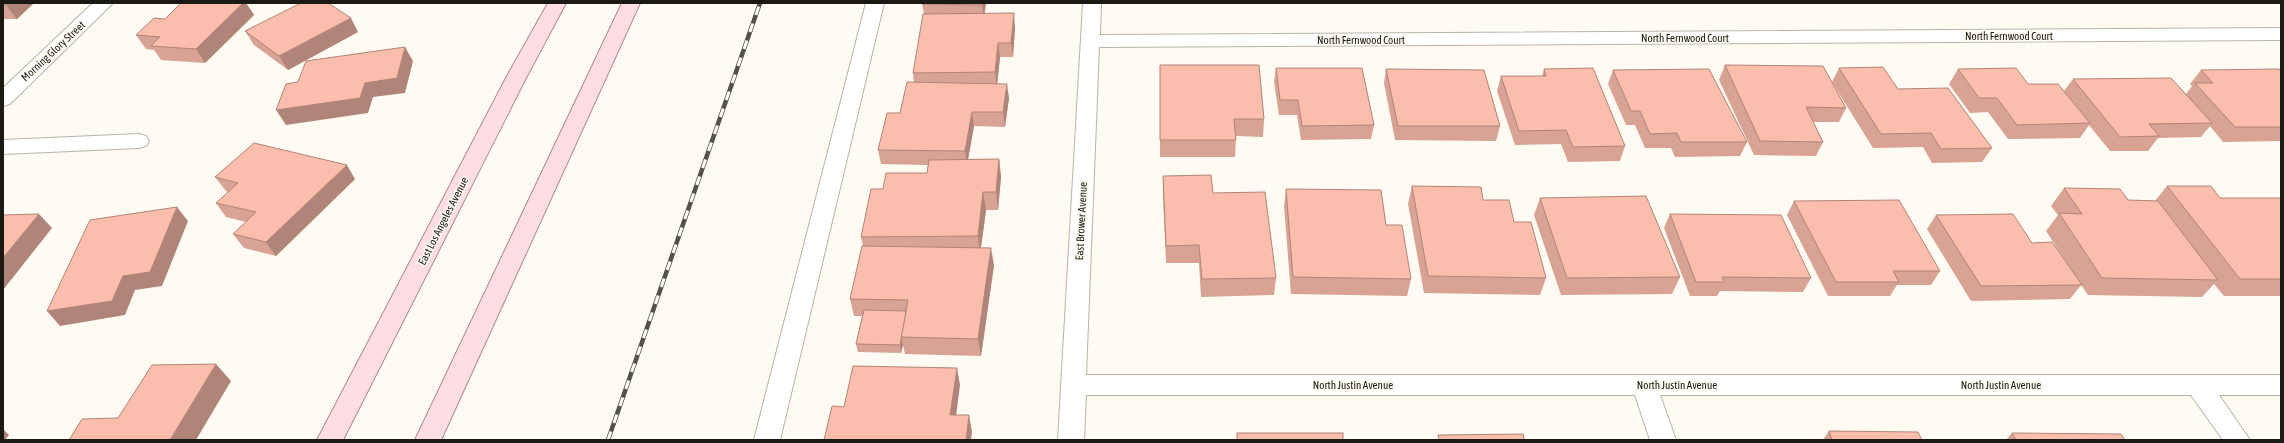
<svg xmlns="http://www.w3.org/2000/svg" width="2284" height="443" font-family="'Asap Condensed',sans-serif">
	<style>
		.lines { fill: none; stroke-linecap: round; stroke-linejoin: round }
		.service-casing { stroke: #bab4a6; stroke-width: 2 }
		.minor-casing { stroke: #bab4a6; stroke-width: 2 }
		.primary-casing { stroke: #ae8a8f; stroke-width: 2 }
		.service { fill: #fff; fill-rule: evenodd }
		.minor { fill: #fff; fill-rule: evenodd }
		.primary { fill: #fedde3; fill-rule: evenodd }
		.rail-casing { stroke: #54514b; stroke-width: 4.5 }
		.rail { stroke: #fffbf2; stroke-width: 3; stroke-dasharray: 9; stroke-linecap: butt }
		.wall { fill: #d8a394 }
		.shaded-wall { fill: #b08478 }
		.building { fill: #fbbdac; stroke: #b08478 }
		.labels { text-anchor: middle; stroke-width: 3; stroke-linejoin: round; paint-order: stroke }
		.street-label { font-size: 11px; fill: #1b1914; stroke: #fffbf2 }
	</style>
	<rect width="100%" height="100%" fill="#fffbf2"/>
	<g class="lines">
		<defs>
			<path id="service" d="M866 3H884L780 440H754Z"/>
			<g id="minor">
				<path d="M93 3H113L10 104 3 106V88Z"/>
				<path d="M1083 3H1101L1100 35 2281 28V40L1099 47 1086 375H2281V395H2219L2250 440H2223L2191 395H1660L1676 440H1650L1635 395H1086L1084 440H1058Z"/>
				<path d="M139 134 146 136 149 141 146 146 139 148 3 154V140Z"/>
			</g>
			<g id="primary">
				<path d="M548 3H566L527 76 343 440H317L507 76Z"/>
				<path d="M622 3H640L441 440H415Z"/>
			</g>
		</defs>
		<use href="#service" class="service-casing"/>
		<use href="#minor" class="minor-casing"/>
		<use href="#primary" class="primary-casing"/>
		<use href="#service" class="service"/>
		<use href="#minor" class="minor"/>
		<use href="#primary" class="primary"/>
		<defs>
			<path id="rail" d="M608 440 760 3"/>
		</defs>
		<use href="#rail" class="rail-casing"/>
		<use href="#rail" class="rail"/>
	</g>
	<g class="wall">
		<path d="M3 3H34L17 19H3Z"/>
		<path d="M181 3H246L254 15 205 63 161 60 154 50 146 49 136 35 165 19Z"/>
		<path d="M986 3 984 13 1015 27 1013 57H1000L997 83 1009 98 1005 127 974 126 968 159H999L1001 177 998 210H986L981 248 994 265 981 356 905 354 903 345 901 353 858 352 856 344 862 316H854L850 299 863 246 861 237 883 189 927 173 928 165 881 164 878 150 900 113 914 82 913 73 924 14 922 4Z"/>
		<path d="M245 31 358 32 288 70 254 45Z"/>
		<path d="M1160 65 1264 119 1263 137 1236 136 1235 157H1160Z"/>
		<path d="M1725 65 1846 108 1839 122H1813L1823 142 1816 156 1754 155 1719 80Z"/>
		<path d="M1276 68 1374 125 1371 139 1301 140 1297 115H1279L1274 82Z"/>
		<path d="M1839 68 1898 89 1992 148 1982 162 1932 163 1923 147 1873 148 1832 82Z"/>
		<path d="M1386 69 1500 126 1496 141 1395 140 1384 83Z"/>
		<path d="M1544 69 1625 146 1620 161 1568 162 1561 144 1515 145 1497 91 1501 76H1542Z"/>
		<path d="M1958 69 2064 91 2073 79 2186 94 2192 86 2190 84 2201 70 2281 72V141L2223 142 2210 126 2201 137 2158 138 2148 151H2110L2089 125 2080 138 2008 139 1988 112 1970 113 1949 84Z"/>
		<path d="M1613 70 1747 142 1740 156 1675 157 1671 148H1645L1635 125H1626L1608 84Z"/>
		<path d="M1163 176 1213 193 1276 278 1274 295 1201 297 1199 263H1166L1163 194Z"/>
		<path d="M215 177 355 179 276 256 244 248 233 234 246 222 226 217 216 203 228 192 226 191Z"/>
		<path d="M1412 186 1483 200 1514 222 1546 278 1540 295 1424 293 1408 204Z"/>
		<path d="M2167 186 2220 198H2281V296H2224L2214 284 2202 297 2088 295 2081 285 2070 299 1971 301 1927 229 1936 215 2032 243 2072 271 2046 231 2058 215 2051 206 2064 188 2128 200 2155 201Z"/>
		<path d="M1286 189 1386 225 1411 279 1407 296 1291 294 1284 206Z"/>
		<path d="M1540 198 1680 277 1672 294 1561 295 1534 215Z"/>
		<path d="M1794 201 1940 271 1931 285H1897L1890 296H1828L1787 215Z"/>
		<path d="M1670 214 1811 278 1803 292 1720 291 1717 296H1690L1664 228Z"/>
		<path d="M1829 431 1922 440H1823Z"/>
		<path d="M2012 433 2125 440H2006Z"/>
	</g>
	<g class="shaded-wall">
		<path d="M8 3H34L17 19 6 5Z"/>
		<path d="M243 3H246L254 15 205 63 196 49Z"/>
		<path d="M982 3H986L984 19 982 5Z"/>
		<path d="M1014 13 1015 27 1013 57 1011 43Z"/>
		<path d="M351 18 358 32 288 70 279 56Z"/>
		<path d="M998 43 1000 57 997 87 995 72Z"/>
		<path d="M405 47 413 61 405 93 373 97 368 113 286 125 276 110 365 83Z"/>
		<path d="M1007 84 1009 98 1005 127 1003 112Z"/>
		<path d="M972 112 974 126 967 165 965 151Z"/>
		<path d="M999 159 1001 177 998 210 996 192Z"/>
		<path d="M347 165 355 179 276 256 266 242Z"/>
		<path d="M983 192 986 210 980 254 978 236Z"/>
		<path d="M177 207 188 221 162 286 135 290 125 315 60 326 47 311 123 276Z"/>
		<path d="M39 214 52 228 3 290V258Z"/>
		<path d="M991 248 994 265 981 356 978 339Z"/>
		<path d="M901 337 903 345 901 353 900 345Z"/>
		<path d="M216 364 231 381 196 440H170Z"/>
		<path d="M957 368 960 385 954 432 950 415Z"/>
		<path d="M969 415 972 432 971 440H966Z"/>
		<path d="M3 429 9 435 5 440H3Z"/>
	</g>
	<g class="building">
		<path d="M3 3H8L6 5H3Z"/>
		<path d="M181 3H243L196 49 151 46 160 37 136 35 154 18 165 19Z"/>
		<path d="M301 3H328L351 18 279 56 245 31Z"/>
		<path d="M922 3H982V5L922 4Z"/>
		<path d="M1014 13 1011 43H998L995 72 913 73 923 14Z"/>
		<path d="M405 47 397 78 365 83 360 98 276 110 286 84 298 82 306 61Z"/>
		<path d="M1160 65H1259L1264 119H1234L1236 140H1160Z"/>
		<path d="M1725 65 1823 66 1846 108 1806 107 1823 142 1760 141Z"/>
		<path d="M1883 67 1898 89 1948 88 1992 148 1941 149 1931 133 1881 134 1839 68Z"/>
		<path d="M1276 68H1362L1374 125 1302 126 1298 100H1280Z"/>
		<path d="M1593 68 1625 146 1573 147 1566 130 1519 131 1501 76H1546L1544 69Z"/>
		<path d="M2016 68 2028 84H2058L2090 123 2017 125 1997 98H1979L1958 69Z"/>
		<path d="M1386 69 1484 70 1500 126H1398Z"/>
		<path d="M1709 69 1747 142H1681L1677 133 1650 134 1640 111H1631L1613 70Z"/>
		<path d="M2279 69 2281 72V127H2235L2195 83H2213L2201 70Z"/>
		<path d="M2171 78 2212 123 2149 124 2159 136 2120 137 2073 79Z"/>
		<path d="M907 82 1007 84 1003 112H972L965 151 878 150 887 113H900Z"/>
		<path d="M254 143 347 165 266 242 233 234 256 212 216 203 238 183 215 177Z"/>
		<path d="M999 159 996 192H983L978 236 861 237 871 189H883L886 173H927L929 160Z"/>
		<path d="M1211 175 1213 193 1265 192 1276 278 1202 279 1199 245 1166 246 1163 176Z"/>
		<path d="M1412 186 1481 187 1483 200H1509L1514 222H1531L1546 278 1428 276Z"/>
		<path d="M2167 186H2211L2220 198H2281V279H2240Z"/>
		<path d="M2064 188 2120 189 2128 200 2158 201 2218 280 2102 278 2059 213 2082 214Z"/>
		<path d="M1286 189 1381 190 1386 225H1402L1411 279 1293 277Z"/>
		<path d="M1646 196 1680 277 1567 278 1540 198Z"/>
		<path d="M1899 200 1940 271H1893L1899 282H1836L1794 201Z"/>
		<path d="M177 207 150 272 123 276 112 301 47 311 90 220Z"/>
		<path d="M39 214 3 258V215Z"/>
		<path d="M1670 214 1781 215 1811 278 1722 277 1724 282H1696Z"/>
		<path d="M2013 214 2032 243 2052 242 2082 285 1981 286 1936 215Z"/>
		<path d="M862 246 991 248 978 339 901 337 908 300 850 299Z"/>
		<path d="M864 310 906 311 900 345 856 344Z"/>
		<path d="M216 364 170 440H69L82 419 118 418 152 365Z"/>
		<path d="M853 366 957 368 950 415H969L966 440H824L832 406 844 407Z"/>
		<path d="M1829 431 1918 432 1922 440H1832Z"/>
		<rect x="1237" y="433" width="106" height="7"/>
		<path d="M2012 433 2121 434 2125 440H2016Z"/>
		<path d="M1523 434 1524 440H1439L1438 435Z"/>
	</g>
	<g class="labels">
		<g class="street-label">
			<text x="2009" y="40">North Fernwood Court</text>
			<text x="1685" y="42">North Fernwood Court</text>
			<text x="1361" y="44">North Fernwood Court</text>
			<text transform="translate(53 51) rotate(-43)" y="4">Morning Glory Street</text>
			<text transform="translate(443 221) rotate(-63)" y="4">East Los Angeles Avenue</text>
			<text transform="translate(1081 221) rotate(-87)" y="4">East Brower Avenue</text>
			<text x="1353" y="389">North Justin Avenue</text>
			<text x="1677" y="389">North Justin Avenue</text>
			<text x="2001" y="389">North Justin Avenue</text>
		</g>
	</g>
	<rect width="2284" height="443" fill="none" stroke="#1b1914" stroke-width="8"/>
</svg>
